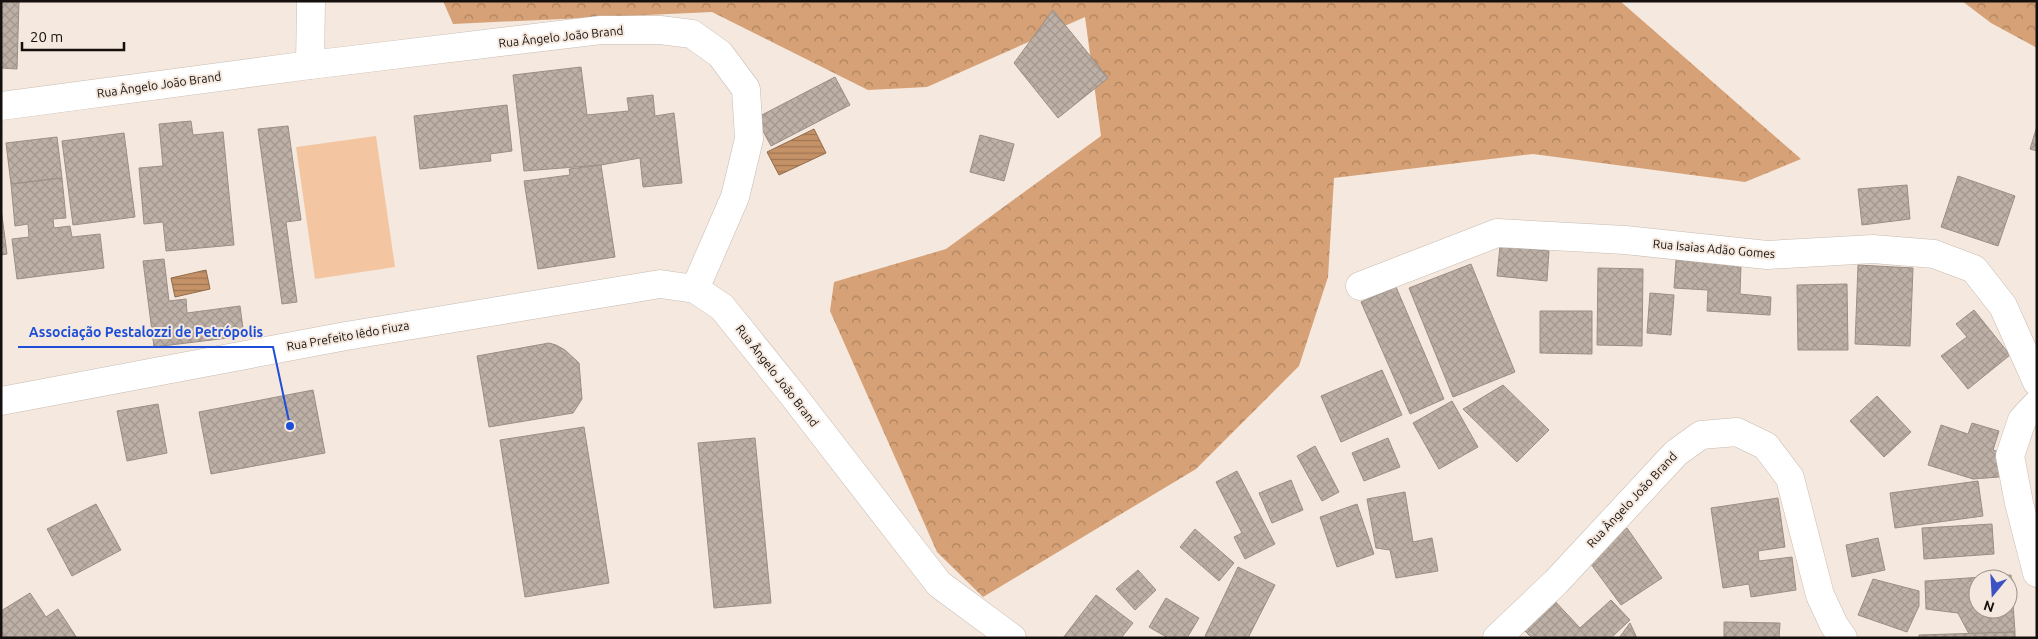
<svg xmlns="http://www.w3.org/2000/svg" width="2038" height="639" font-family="Ubuntu,sans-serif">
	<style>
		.forest { fill: url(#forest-crowns) }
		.green { fill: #f3c6a1 }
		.water { fill: url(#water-rules); stroke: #906b4c }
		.building { fill: url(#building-cross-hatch); stroke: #9a8e85; fill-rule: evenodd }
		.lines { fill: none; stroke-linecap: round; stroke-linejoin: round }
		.street-casing { stroke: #c8bbb1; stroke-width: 29 }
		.secondary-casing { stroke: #c8bbb1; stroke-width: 29 }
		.street { stroke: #fff; stroke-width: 28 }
		.secondary { stroke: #fff; stroke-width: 28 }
		.labels { text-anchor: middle; stroke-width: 4; stroke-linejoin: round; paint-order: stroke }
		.street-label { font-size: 12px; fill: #15100d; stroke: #f5e8de }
		.leader { fill: none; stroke: #1d4ed8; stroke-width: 2 }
		.callout-dot { fill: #1d4ed8; stroke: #f5e8de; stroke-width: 2 }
		.callout-label { font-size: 14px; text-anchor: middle; font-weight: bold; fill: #1d4ed8; stroke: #f5e8de; stroke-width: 4; stroke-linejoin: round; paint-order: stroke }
	</style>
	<defs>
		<pattern id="forest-crowns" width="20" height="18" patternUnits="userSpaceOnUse" patternTransform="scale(1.25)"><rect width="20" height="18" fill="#d6a176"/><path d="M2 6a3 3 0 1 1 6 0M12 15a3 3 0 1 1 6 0" fill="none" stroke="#ac825f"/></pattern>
		<pattern id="water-rules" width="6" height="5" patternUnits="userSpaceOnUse" patternTransform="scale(1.25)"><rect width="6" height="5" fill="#c59267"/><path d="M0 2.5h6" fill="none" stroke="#9f7653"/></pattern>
		<pattern id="building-cross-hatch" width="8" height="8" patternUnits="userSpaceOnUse" patternTransform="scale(1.25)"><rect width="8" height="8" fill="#bdb0a6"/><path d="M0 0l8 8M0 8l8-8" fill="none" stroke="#a2968e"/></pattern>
	</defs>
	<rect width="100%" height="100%" fill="#f5e8de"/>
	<g class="forest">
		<path d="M443 1H1620L1801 159 1745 182 1533 154 1334 178 1328 277 1299 366 1196 469 983 597 937 552 830 311 834 282 946 249 1101 136 1085 17 927 87 868 90 712 12 453 24Z"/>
		<path d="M1962 1H2037V48L1991 23Z"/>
	</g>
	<path class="green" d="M376 136 395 267 315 279 296 147Z"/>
	<g class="water">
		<path d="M814 129 826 153 779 175 767 152Z"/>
		<path d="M206 270 210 289 175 297 171 278Z"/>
	</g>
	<g class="building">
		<path d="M1 1H19L17 69 1 68Z"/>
		<path d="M1053 10 1108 78 1058 118 1014 63Z"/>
		<path d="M581 67 587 115 629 111 627 98 653 95 655 116 674 113 682 183 643 187 640 158 601 165 524 171 513 75Z"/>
		<path d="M835 77 850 105 771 146 756 118Z"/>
		<path d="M507 105 512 151 490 154 491 161 420 169 414 116Z"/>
		<path d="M191 121 193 135 223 132 234 245 166 251 163 222 144 224 139 168 163 166 159 124Z"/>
		<path d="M288 126 301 220 286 222 297 302 282 304 258 129Z"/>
		<path d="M2037 126V151L2030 149Z"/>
		<path d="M124 133 135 217 73 225 62 141Z"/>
		<path d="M980 135 1014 144 1004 181 970 172Z"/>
		<path d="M57 137 62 178 11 184 6 143Z"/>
		<path d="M601 165 615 257 538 269 524 181 570 175 569 169Z"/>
		<path d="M1958 176 2015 196 1998 246 1941 227Z"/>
		<path d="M62 178 66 218 53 219 54 228 70 226 72 237 100 234 104 268 17 279 12 239 29 237 28 224 15 226 11 184Z"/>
		<path d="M1907 185 1910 219 1862 225 1858 189Z"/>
		<path d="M1 208 7 254 1 255Z"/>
		<path d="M1500 246 1549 251 1547 281 1497 276Z"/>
		<path d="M164 259 169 301 186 299 187 313 240 306 244 336 154 347 143 261Z"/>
		<path d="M1676 260 1741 265 1740 294 1771 297 1770 315 1707 311 1708 290 1674 288Z"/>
		<path d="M1471 264 1515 372 1453 397 1409 288Z"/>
		<path d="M1858 265 1913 268 1910 346 1855 344Z"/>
		<path d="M1598 268 1643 269 1642 346 1597 345Z"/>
		<path d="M1847 284 1848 350H1798L1797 285Z"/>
		<path d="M1396 287 1444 399 1410 414 1361 302Z"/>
		<path d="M1650 293 1674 295 1671 335 1647 333Z"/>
		<path d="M1974 310 2010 355 1968 389 1941 356 1967 337 1956 324Z"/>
		<path d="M1540 311H1592V354L1540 353Z"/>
		<path d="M549 343 556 345 565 350 579 363 582 399 573 413 489 427 477 356Z"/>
		<path d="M1382 370 1402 415 1341 442 1321 396Z"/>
		<path d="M1503 385 1549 430 1517 462 1463 409Z"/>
		<path d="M313 390 325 453 211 474 199 412Z"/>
		<path d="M1877 396 1911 432 1884 457 1850 421Z"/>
		<path d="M1452 401 1478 447 1439 469 1413 423Z"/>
		<path d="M158 404 167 453 127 461 117 411Z"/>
		<path d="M1972 423 1999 431 1993 450 2006 454 1999 477 1973 479 1928 465 1941 425 1968 434Z"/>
		<path d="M584 427 609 583 525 597 500 440Z"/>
		<path d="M755 438 771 603 714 608 698 443Z"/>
		<path d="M1388 438 1400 467 1364 481 1352 453Z"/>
		<path d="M1315 446 1339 492 1322 501 1297 456Z"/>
		<path d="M1237 471 1275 544 1245 559 1234 537 1242 533 1216 482Z"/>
		<path d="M1291 480 1303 510 1272 523 1259 493Z"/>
		<path d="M1978 481 1983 516 1895 528 1890 493Z"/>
		<path d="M1405 492 1413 542 1432 538 1438 571 1396 578 1390 550 1376 548 1367 499Z"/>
		<path d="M1778 498 1785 547 1758 551 1759 561 1792 557 1796 590 1751 597 1749 584 1723 588 1711 508Z"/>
		<path d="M96 504 121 550 72 576 47 529Z"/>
		<path d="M1357 504 1374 554 1337 567 1320 517Z"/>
		<path d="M1992 524 1994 554 1924 559 1922 528Z"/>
		<path d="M1627 528 1662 578 1621 605 1585 556Z"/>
		<path d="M1195 529 1234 563 1219 581 1180 547Z"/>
		<path d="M1878 538 1885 570 1852 577 1846 545Z"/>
		<path d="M1238 567 1275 585 1248 638H1209L1205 636Z"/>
		<path d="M1138 570 1156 590 1135 610 1116 589Z"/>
		<path d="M2011 575 2015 632 1969 634 1958 613 1926 609 1925 581ZM1978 579H2008V609H1978Z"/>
		<path d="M1873 579 1919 591V606L1907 632 1858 615Z"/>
		<path d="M30 593 46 617 58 609 77 638H1V611Z"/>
		<path d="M1096 595 1133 623 1121 638H1063Z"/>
		<path d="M1166 598 1199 618 1187 638H1168L1149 627Z"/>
		<path d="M1552 598 1580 628 1611 600 1630 620 1611 638H1532L1521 627Z"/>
		<path d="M1724 622 1780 623 1779 638H1724Z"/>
		<path d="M1630 623 1637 638H1619Z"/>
		<path d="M2015 632V638H1919V635Z"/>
	</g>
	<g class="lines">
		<defs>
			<g id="street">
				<path d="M310 65 311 1"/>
				<path d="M1 106 310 65 601 30H660L692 34 720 54 746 89 749 139 735 197 695 289"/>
				<path d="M1360 286 1497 233 1625 240 1767 255 1873 249 1934 254 1974 269 2003 306 2037 382"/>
				<path d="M2037 404 2022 420 2010 456 2019 503 2037 573"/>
			</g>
			<g id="secondary">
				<path d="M1 401 346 336 660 284 695 289 722 307 792 394 939 584 1012 638"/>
				<path d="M1497 638 1556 582 1676 453 1701 435 1737 432 1766 446 1790 478 1820 595 1834 625 1843 638"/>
			</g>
		</defs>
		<use href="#street" class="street-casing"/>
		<use href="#secondary" class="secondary-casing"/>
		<use href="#street" class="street"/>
		<use href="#secondary" class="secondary"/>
	</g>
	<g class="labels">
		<g class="street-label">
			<text transform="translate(561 37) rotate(-6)" y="4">Rua Ângelo João Brand</text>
			<text transform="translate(159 85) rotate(-8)" y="4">Rua Ângelo João Brand</text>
			<text transform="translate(1714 249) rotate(5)" y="4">Rua Isaias Adão Gomes</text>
			<text transform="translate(348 336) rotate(-10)" y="4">Rua Prefeito Iêdo Fiuza</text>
			<text transform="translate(777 376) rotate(52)" y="4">Rua Ângelo João Brand</text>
			<text transform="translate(1632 500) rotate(-47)" y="4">Rua Ângelo João Brand</text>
		</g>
	</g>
	<path class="leader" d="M290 426L273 347H18"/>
	<circle class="callout-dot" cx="290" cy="426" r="5"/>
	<g class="callout-label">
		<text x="146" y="337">Associação Pestalozzi de Petrópolis</text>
	</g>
	<rect width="2038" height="639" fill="none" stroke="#15100d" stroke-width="5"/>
	<g transform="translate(1993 594) rotate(198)"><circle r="24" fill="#f5e8de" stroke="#9b928a"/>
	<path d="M0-4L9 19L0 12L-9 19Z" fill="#3c51c4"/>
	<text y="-8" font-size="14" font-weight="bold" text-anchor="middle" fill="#15100d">N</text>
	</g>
	<path d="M22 42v8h102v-8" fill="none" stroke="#15100d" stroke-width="2.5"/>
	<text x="30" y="42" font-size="15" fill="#15100d" stroke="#f5e8de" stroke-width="4" paint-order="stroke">20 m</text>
</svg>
